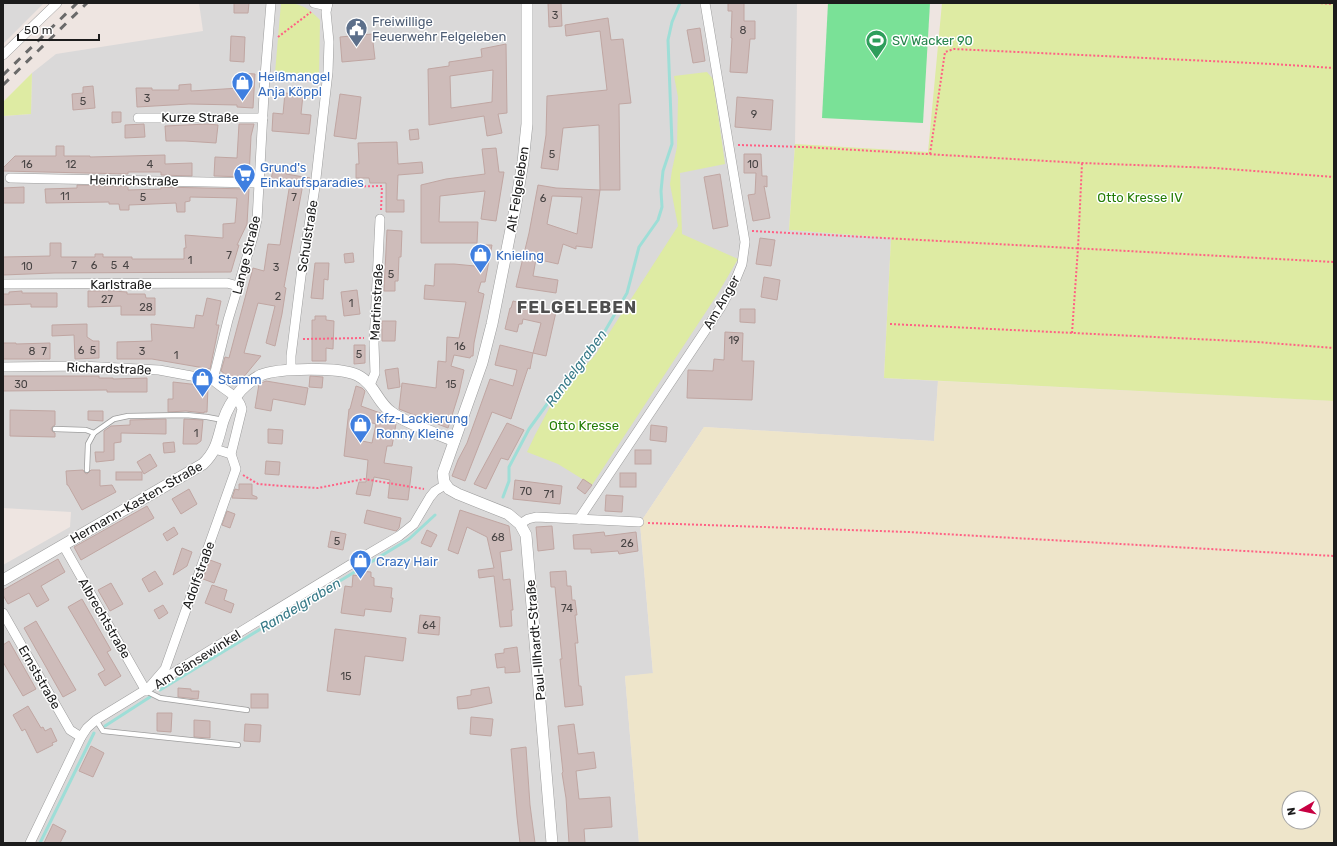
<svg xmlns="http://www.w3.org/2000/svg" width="1337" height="846" font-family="Rubik,sans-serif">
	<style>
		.residential { fill: #dad9d9 }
		.farmland { fill: #eee5ca; fill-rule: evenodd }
		.grass { fill: #deeba3 }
		.pitch { fill: #7ae197 }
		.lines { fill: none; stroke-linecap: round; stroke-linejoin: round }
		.stream { stroke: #9eded7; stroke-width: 3 }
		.building { fill: #cebcba; stroke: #c0a6a2; fill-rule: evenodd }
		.service-casing { stroke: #9d9d9d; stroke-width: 6 }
		.minor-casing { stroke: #9d9d9d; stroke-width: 10 }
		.tertiary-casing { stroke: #9d9d9d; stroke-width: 12 }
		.path { stroke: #ff6084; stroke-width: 2; stroke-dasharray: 2 2; stroke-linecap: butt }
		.service { stroke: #fff; stroke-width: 4.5 }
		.minor { stroke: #fff; stroke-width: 9 }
		.tertiary { stroke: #fff; stroke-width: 11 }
		.rail { stroke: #6a6a6a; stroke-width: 3; stroke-dasharray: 8 8; stroke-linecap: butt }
		.labels { text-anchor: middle; stroke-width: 3; stroke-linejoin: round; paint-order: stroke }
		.number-label { font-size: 11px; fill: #484444 }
		.service-label { font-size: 13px; fill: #4e5e75; stroke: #fff; text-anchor: start }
		.leisure-label { font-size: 13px; fill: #27864d; stroke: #fff; text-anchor: start }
		.shop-label { font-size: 13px; fill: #366cbe; stroke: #fff; text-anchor: start }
		.street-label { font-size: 13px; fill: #1c1c1c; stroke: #fff }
		.park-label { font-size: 13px; fill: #247d06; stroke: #fff }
		.water-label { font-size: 14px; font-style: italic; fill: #387a88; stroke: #fff }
		.district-label { font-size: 17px; font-weight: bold; letter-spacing: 1px; fill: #4f4f4f; stroke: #fff }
	</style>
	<rect width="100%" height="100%" fill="#eee5e1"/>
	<g class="residential">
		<path d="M3 3H44L3 44Z"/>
		<path d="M199 3H797L795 144 789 230 891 238 884 378 938 381 934 441 704 427 640 523 653 674 625 676 639 843H3V565L70 527 71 512 3 508V116L31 114 32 73 56 54 203 31Z"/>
	</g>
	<path class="farmland" d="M938 381 1334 401V843H639L625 676 653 673 640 523 704 427 934 441ZM1289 798H1313V822H1289Z"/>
	<g class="grass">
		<path d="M281 3C300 3 306 6 320 20L319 79 275 73Z"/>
		<path d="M942 3H1334V401L884 378 891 238 789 230 795 144 928 152Z"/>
		<path d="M707 72 713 79 725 164 680 173 682 234 738 259 717 295 592 485 558 464 527 452 535 435 552 403 595 355 678 226 670 184 672 170 677 147 678 97 674 76Z"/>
		<path d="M32 73 31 114 3 116V102Z"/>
	</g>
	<path class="pitch" d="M828 3H930L923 123 822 118Z"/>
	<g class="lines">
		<g class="stream">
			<path d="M503 497 509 481V467L529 429 550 400 581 365 605 331 627 293 639 247 658 220 662 207 661 191 663 171 672 144 668 40 672 22 680 3"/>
			<path d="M160 690 409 539 435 515"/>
			<path d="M105 726 150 697"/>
			<path d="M40 843 94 733"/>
		</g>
	</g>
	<g class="building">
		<path d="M234 3H249L248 13H234Z"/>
		<path d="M548 3H561L562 26 549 27Z"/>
		<path d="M728 3H744V21H755V39H750L747 73 730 72 732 38H731L732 11H728Z"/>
		<path d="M608 18 611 40 623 39 631 103 619 104 620 190H600L599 125 563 128 558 170 541 168 546 135 547 96 607 90 600 31 566 36 565 25Z"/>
		<path d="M700 28 705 61 693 63 687 30Z"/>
		<path d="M372 34 375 59 342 62 340 37Z"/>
		<path d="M231 36 245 37 244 62 230 61Z"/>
		<path d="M506 44 507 113 498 114 502 133 487 136 484 116 429 125 428 69 449 66V62L482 57 481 49ZM493 70 492 102 451 108 450 76Z"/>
		<path d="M241 73 255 74 253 108 237 107V105L189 104 137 107 136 88H152V90H179V85L191 84V91L240 88Z"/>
		<path d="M93 86 95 108 73 110 72 94 83 93V87Z"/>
		<path d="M285 93 303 95 301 114 311 115 309 134 272 131 273 113 283 114Z"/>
		<path d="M340 94 361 97 356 139 334 136Z"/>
		<path d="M737 97 773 100 771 130 735 127Z"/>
		<path d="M112 112H121V122L112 123Z"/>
		<path d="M144 124 145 137 125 138V125Z"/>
		<path d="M207 124 218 125 216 143 185 141H166L165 126Z"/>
		<path d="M239 124H254L251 136 249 177 214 176 215 157 237 158Z"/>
		<path d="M418 129 419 139 410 140 409 130Z"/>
		<path d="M397 142 398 164 422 162 423 173 398 175 397 200H404V212H386V183H370L369 178H356V164H359L358 143Z"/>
		<path d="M56 146H64V156H90V157L165 155V164L192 163V176L161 175V172H128V174L3 171V168L15 156H56Z"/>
		<path d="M496 148 499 172H504L496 221 481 219 485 191 440 196 439 222H478L477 243H421V185L446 179 485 174 482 149Z"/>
		<path d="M744 154H761L762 176H767V187L764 186 770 218 753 221 748 195 755 194 756 173H744Z"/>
		<path d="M273 168 286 169V174L310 178 309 184H303L284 287 286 288 282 314 275 346 266 343 275 306 258 303 244 353 261 356 242 379 223 377V372L221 371 225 357 229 358 253 268 264 271 268 244 280 245 290 183 271 181Z"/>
		<path d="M720 174 728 226 713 229 704 177Z"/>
		<path d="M77 185 128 186V190L161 189V187L249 189 247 224 237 245H239L231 272 54 273 3 275V257L50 256V243H61V257H95V254H103V257H132V259H184V248H186L185 235 223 238V224L235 223 237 198 190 197V201L185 202V212H177L176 203 129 205V210H120L119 204H109V202L46 203 45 189 77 188Z"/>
		<path d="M538 185 556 188 600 190 592 248 576 246V249L563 244 558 264 536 259 533 276 558 280 556 293 516 287 529 233ZM552 196 582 197 577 234 547 224Z"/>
		<path d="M24 187V203H3V188Z"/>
		<path d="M387 230 402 231 401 257H399L398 281H395V291H384Z"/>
		<path d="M760 238 775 240 771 266 756 264Z"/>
		<path d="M478 245H492L485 282H481L478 292 484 294 474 343 473 356H471L470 358 454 355 451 366 464 370 459 393 448 428 399 409 402 383 436 388 438 361 446 362 447 337 459 338 466 302 424 299 425 285 434 286 435 264H454L475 266Z"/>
		<path d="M353 253 354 262 345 263 344 254Z"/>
		<path d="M315 263H329L328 280 324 279 323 299 311 298Z"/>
		<path d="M764 277 780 280 777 300 761 297Z"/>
		<path d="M357 290 360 314 344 316 341 292Z"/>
		<path d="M22 291V293H57V307H31V304L3 305V294H9V292Z"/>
		<path d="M88 291H113L127 292V294H145L146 298H155V315H121V306L88 307Z"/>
		<path d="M207 298 221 301 216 325H219L210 369 152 359H117V342L152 341 151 324 194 328 196 315 203 316Z"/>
		<path d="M513 301 556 312 546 356 533 353 541 323 523 319 522 324H519L517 332 505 329 510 308H511Z"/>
		<path d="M740 309H755V323L740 322Z"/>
		<path d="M315 316H326V320L334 321 333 349 326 348V361H312V320H315Z"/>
		<path d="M382 321H396L395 341H382Z"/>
		<path d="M87 324V337L93 341H99V358L75 359 74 335 52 336V325Z"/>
		<path d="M725 332 743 333 742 361H754L752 400 687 398 688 370 713 371 714 359 724 360Z"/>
		<path d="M3 343H16V344L50 343V359H3Z"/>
		<path d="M354 345H365V363L354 364Z"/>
		<path d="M500 345 533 353 530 369 528 368 511 419 492 412 465 481 452 476 458 460 467 443 490 379 513 386 517 370 495 365Z"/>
		<path d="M398 368 400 387 388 389 385 370Z"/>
		<path d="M3 376H99V378H113V379L147 378V392H107V390L3 391Z"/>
		<path d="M310 376 323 377 322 388 309 387Z"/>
		<path d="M266 381 308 388 305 405 273 399 271 411 255 408 259 384Z"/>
		<path d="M173 382 208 386 207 412H204V413L186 411 168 412V399H173Z"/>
		<path d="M356 386 362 388 365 391 361 406 383 414 396 424 392 446H387L384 463 412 467 408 500 388 498 390 480 374 477 370 496 356 494 359 482H366L368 460 344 456 349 409H350ZM358 419 376 424 372 443 357 440Z"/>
		<path d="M10 410 55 411V425L52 427 51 429 53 432 55 433V437L10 436Z"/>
		<path d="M88 411H103V421L88 420Z"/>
		<path d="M166 419V434L121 433V442L114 443V460L96 462 95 452H104V431L111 426 130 425V420Z"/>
		<path d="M184 419 203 420 201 441 197 444H183Z"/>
		<path d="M507 423 524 430 508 460 501 458 486 489 474 484Z"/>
		<path d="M651 425 667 427 666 442 650 440Z"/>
		<path d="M268 429 283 430 282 444 268 443Z"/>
		<path d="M174 442 175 452 164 453 163 443Z"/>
		<rect x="635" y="450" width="16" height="14"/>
		<path d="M150 454 157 466 144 474 137 462Z"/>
		<path d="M266 461 280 462 279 475 265 474Z"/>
		<path d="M83 470 85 473 87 474 91 470H100V486L112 485 116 492 82 510 68 485H67L66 471Z"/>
		<rect x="116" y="472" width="26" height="8"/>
		<rect x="620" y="473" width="16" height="14"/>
		<path d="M583 479 592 485 585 494 577 488Z"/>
		<path d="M515 480 562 486 560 504 513 499Z"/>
		<path d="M239 484H252V495L257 497V499L232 498 235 489 239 490Z"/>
		<path d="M189 489 197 504 181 514 172 499Z"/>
		<path d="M606 495 623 496 622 512 605 511Z"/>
		<path d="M147 506 154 518 81 560 74 547Z"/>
		<path d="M367 510 401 518 399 528 396 531 364 523Z"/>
		<path d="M460 510 509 526 512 550 500 552 503 580 510 579 513 610H511L512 626 500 627 494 576 479 578 478 570 494 568 487 537 467 527 458 554 448 550Z"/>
		<path d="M227 511 235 514 230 528 222 525Z"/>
		<path d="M552 526 554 549 538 551 536 527Z"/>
		<path d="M174 527 178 534 167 541 163 534Z"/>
		<path d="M427 530 437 535 431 547 421 543Z"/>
		<path d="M331 531 346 534 343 550 328 547Z"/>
		<path d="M604 532 605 536 636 532 638 551 619 554 618 551 591 553V549H574L573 535Z"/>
		<path d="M182 548 192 552 187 566 173 575Z"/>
		<path d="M58 559 65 572 41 586 49 600 37 607 29 593 8 604 3 595V590Z"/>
		<path d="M210 560 221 564 214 583 203 579Z"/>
		<path d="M155 571 163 584 149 592 142 579Z"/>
		<path d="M361 571 371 572V577L374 578V586L392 588 391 598H393L391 612 365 609 364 616 341 613 345 586 352 587 353 575 361 576Z"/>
		<path d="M566 571 567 586H571L572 600H575L577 615H575L578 643H575L579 686H581L583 705 565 707 560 659H562L555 587H551L550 572Z"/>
		<path d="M111 583 123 604 110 611 98 590Z"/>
		<path d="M212 585 227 590 224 600 234 604 231 613 205 603Z"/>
		<path d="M82 599 111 650 107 652 121 676 105 686 98 674 105 670 68 607Z"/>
		<path d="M163 605 168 613 159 619 154 610Z"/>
		<path d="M420 615 440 617 439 635 418 633Z"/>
		<path d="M36 621 76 690 63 697 24 628Z"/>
		<path d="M335 629 406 638 403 661 365 656 360 695 327 691Z"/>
		<path d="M9 641 36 689 23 696 3 662V645Z"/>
		<path d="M517 647 520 672 505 673V667L497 668 495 654 504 653V649Z"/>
		<path d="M489 687 492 703 469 708 458 709 457 697 471 695V690Z"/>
		<path d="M178 688 191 689V691H199L198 699 178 697Z"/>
		<rect x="251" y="694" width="17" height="14"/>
		<path d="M28 706 41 728 43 727 45 731 51 728 57 741 52 743 53 745 37 753 25 729 22 731 13 715Z"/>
		<path d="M157 713H172L171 732 157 731Z"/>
		<path d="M471 717 493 719 491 736 470 734Z"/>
		<path d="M194 720 210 721V738L194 737Z"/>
		<path d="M245 724 261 725 260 742 244 741Z"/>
		<path d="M574 724 578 754 594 752 596 768 576 771 579 799 610 797 612 827 584 829 585 843H569L566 798 562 773 563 772 558 726Z"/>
		<path d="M91 746 104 753 93 777 79 771Z"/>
		<path d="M526 747 530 805 535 843H520L517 817 511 749Z"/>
		<path d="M53 824 66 831 60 843H44Z"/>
	</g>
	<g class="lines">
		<defs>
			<g id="service">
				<path d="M55 429 86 430 94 433"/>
				<path d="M87 470 88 444 94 433 114 419 128 416 186 415 207 417 223 420"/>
				<path d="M146 691 160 698 247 710"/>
				<path d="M96 720 103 731 238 745"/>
			</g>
			<g id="minor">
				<path d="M314 3 327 6"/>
				<path d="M3 55 57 3"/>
				<path d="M138 118H263"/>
				<path d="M10 178 259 183"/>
				<path d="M3 284 227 283 238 286"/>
				<path d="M3 367 81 366 159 370 213 380"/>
				<path d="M291 370V356L301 276 315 187 328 72 329 42 326 12 328 3"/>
				<path d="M370 385 375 373 374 344 380 219"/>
				<path d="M215 449 231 454"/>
				<path d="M579 519 721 307 735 281 742 264 745 242 705 3"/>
				<path d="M520 524 528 519 536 517 639 522"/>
				<path d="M63 545 146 691 165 669 236 469 231 454 242 409C239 395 223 390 213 380L228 320 253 237 257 220 265 76 271 3"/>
				<path d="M3 613 70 730 81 737"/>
				<path d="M30 843 81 737 87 728 96 720 353 563 399 536 414 524 430 497 435 491 445 485"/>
			</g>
			<g id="tertiary">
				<path d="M527 3V124L523 162 515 209 492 324 482 363 443 473 444 482 449 489 458 494 508 514 520 524 526 535 552 843"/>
				<path d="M3 580 203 464C217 451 218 438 223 421 227 409 233 399 241 390 247 384 253 379 261 375 278 368 339 367 357 375 374 383 377 402 391 412 407 424 436 433 454 441"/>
			</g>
		</defs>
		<use href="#service" class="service-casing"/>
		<use href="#minor" class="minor-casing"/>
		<use href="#tertiary" class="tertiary-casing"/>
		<g class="path">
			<path d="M1317 3 1334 4"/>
			<path d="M278 37 311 12"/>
			<path d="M274 77 318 82"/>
			<path d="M738 145 804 147 1082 163 1215 168 1334 177"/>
			<path d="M930 154 945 52 954 49 1273 64 1334 68"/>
			<path d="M324 187 382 186 381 210"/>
			<path d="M752 231 1334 262"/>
			<path d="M890 324 1257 342 1334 348"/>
			<path d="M1072 333 1078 248 1082 163"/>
			<path d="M303 339 364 338"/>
			<path d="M243 475 258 484 283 486 318 488 364 479 424 489"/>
			<path d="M648 523 908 532 1334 556"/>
		</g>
		<use href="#service" class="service"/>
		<use href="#minor" class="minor"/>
		<use href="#tertiary" class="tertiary"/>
		<g class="rail">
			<path d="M3 75 77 3"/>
			<path d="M3 85 87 3"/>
		</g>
	</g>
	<defs>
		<symbol id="civic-pin" viewBox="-11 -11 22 30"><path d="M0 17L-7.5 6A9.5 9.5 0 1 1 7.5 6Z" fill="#5c6f8a" stroke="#fff"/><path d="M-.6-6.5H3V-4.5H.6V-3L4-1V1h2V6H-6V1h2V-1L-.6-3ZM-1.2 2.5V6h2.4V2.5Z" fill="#fff"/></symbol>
		<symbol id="stadium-pin" viewBox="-11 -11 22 30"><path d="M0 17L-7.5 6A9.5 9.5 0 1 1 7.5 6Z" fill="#2e9e5b" stroke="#fff"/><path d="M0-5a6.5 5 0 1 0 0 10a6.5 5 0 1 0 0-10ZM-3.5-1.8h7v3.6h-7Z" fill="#fff"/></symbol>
		<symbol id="shop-pin" viewBox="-11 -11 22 30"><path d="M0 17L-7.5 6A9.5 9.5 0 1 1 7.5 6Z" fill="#3f7fe0" stroke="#fff"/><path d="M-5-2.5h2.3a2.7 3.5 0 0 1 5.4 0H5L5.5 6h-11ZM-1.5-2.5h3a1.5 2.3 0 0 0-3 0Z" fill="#fff"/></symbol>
		<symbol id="supermarket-pin" viewBox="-11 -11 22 30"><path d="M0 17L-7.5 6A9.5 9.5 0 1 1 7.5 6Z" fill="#3f7fe0" stroke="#fff"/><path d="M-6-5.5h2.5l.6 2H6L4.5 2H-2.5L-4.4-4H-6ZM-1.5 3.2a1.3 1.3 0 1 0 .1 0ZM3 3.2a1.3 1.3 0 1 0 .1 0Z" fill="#fff"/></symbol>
	</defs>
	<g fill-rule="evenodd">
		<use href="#civic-pin" x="344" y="16" width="25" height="34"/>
		<use href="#stadium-pin" x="864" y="28" width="25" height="34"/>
		<use href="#shop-pin" x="230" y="70" width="25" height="34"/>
		<use href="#supermarket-pin" x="232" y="162" width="25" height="34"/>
		<use href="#shop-pin" x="468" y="242" width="25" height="34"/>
		<use href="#shop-pin" x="190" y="366" width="25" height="34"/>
		<use href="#shop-pin" x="348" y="412" width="25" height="34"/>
		<use href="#shop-pin" x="348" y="548" width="25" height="34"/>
	</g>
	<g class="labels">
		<g class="number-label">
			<text x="555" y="19">3</text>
			<text x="743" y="34">8</text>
			<text x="147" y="102">3</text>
			<text x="83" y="105">5</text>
			<text x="754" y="118">9</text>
			<text x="552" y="158">5</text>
			<text x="27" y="168">16</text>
			<text x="71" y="168">12</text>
			<text x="150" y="168">4</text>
			<text x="753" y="168">10</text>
			<text x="65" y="200">11</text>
			<text x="143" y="201">5</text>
			<text x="294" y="201">7</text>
			<text x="543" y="202">6</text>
			<text x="229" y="259">7</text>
			<text x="190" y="264">1</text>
			<text x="74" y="269">7</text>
			<text x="94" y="269">6</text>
			<text x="114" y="269">5</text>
			<text x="126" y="269">4</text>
			<text x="27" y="270">10</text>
			<text x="276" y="271">3</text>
			<text x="391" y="278">5</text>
			<text x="278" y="300">2</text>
			<text x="107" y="303">27</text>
			<text x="351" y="307">1</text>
			<text x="146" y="311">28</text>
			<text x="734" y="344">19</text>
			<text x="460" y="350">16</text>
			<text x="81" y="354">6</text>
			<text x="93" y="354">5</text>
			<text x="32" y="355">8</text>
			<text x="44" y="355">7</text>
			<text x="142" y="355">3</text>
			<text x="359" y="358">5</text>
			<text x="176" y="359">1</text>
			<text x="21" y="388">30</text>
			<text x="451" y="388">15</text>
			<text x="196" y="437">1</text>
			<text x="526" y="495">70</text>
			<text x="549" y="498">71</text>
			<text x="498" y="541">68</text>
			<text x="337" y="545">5</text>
			<text x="627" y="547">26</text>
			<text x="567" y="612">74</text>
			<text x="429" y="629">64</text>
			<text x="346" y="680">15</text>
		</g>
		<g class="service-label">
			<text x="372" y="26">Freiwillige<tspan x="372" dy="15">Feuerwehr Felgeleben</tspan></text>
		</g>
		<g class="leisure-label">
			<text x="892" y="45">SV Wacker 90</text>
		</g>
		<g class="shop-label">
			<text x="258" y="81">Heißmangel<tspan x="258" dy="15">Anja Köppl</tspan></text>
			<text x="260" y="172">Grund's<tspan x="260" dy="15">Einkaufsparadies</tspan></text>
			<text x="496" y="260">Knieling</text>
			<text x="218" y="384">Stamm</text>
			<text x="376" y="423">Kfz-Lackierung<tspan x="376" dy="15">Ronny Kleine</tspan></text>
			<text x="376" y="566">Crazy Hair</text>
		</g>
		<g class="street-label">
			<text x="200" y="122">Kurze Straße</text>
			<text transform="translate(134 180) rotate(1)" y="5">Heinrichstraße</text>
			<text transform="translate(517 189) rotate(-81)" y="5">Alt Felgeleben</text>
			<text transform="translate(307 236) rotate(-81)" y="5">Schulstraße</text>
			<text transform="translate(246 255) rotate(-76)" y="5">Lange Straße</text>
			<text x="121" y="289">Karlstraße</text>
			<text transform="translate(376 302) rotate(-87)" y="5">Martinstraße</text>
			<text transform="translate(721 302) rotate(-60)" y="5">Am Anger</text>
			<text transform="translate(109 368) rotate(2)" y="5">Richardstraße</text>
			<text transform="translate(136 502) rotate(-30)" y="5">Hermann-Kasten-Straße</text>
			<text transform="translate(198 575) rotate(-70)" y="5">Adolfstraße</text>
			<text transform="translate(105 618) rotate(60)" y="5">Albrechtstraße</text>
			<text transform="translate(535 640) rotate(-95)" y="5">Paul-Illhardt-Straße</text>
			<text transform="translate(197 659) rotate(-32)" y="5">Am Gänsewinkel</text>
			<text transform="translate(40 677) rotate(60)" y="5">Ernststraße</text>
		</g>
		<g class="park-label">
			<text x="1140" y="202">Otto Kresse IV</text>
			<text x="584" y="430">Otto Kresse</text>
		</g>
		<g class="water-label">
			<text transform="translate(576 368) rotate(-53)" y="5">Randelgraben</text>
			<text transform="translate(300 605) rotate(-31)" y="5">Randelgraben</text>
		</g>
		<g class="district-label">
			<text x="577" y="313">FELGELEBEN</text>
		</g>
	</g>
	<rect width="1337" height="846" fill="none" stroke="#1c1c1c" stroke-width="8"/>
	<g transform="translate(1301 810) rotate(261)"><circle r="19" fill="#ffffff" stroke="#a4a4a4"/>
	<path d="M0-3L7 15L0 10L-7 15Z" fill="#c70042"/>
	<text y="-6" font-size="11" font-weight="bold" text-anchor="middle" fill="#1c1c1c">N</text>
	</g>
	<path d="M18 34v6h81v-6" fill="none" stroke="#1c1c1c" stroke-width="2"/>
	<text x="24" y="34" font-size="12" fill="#1c1c1c" stroke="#ffffff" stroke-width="3" paint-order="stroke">50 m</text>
</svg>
